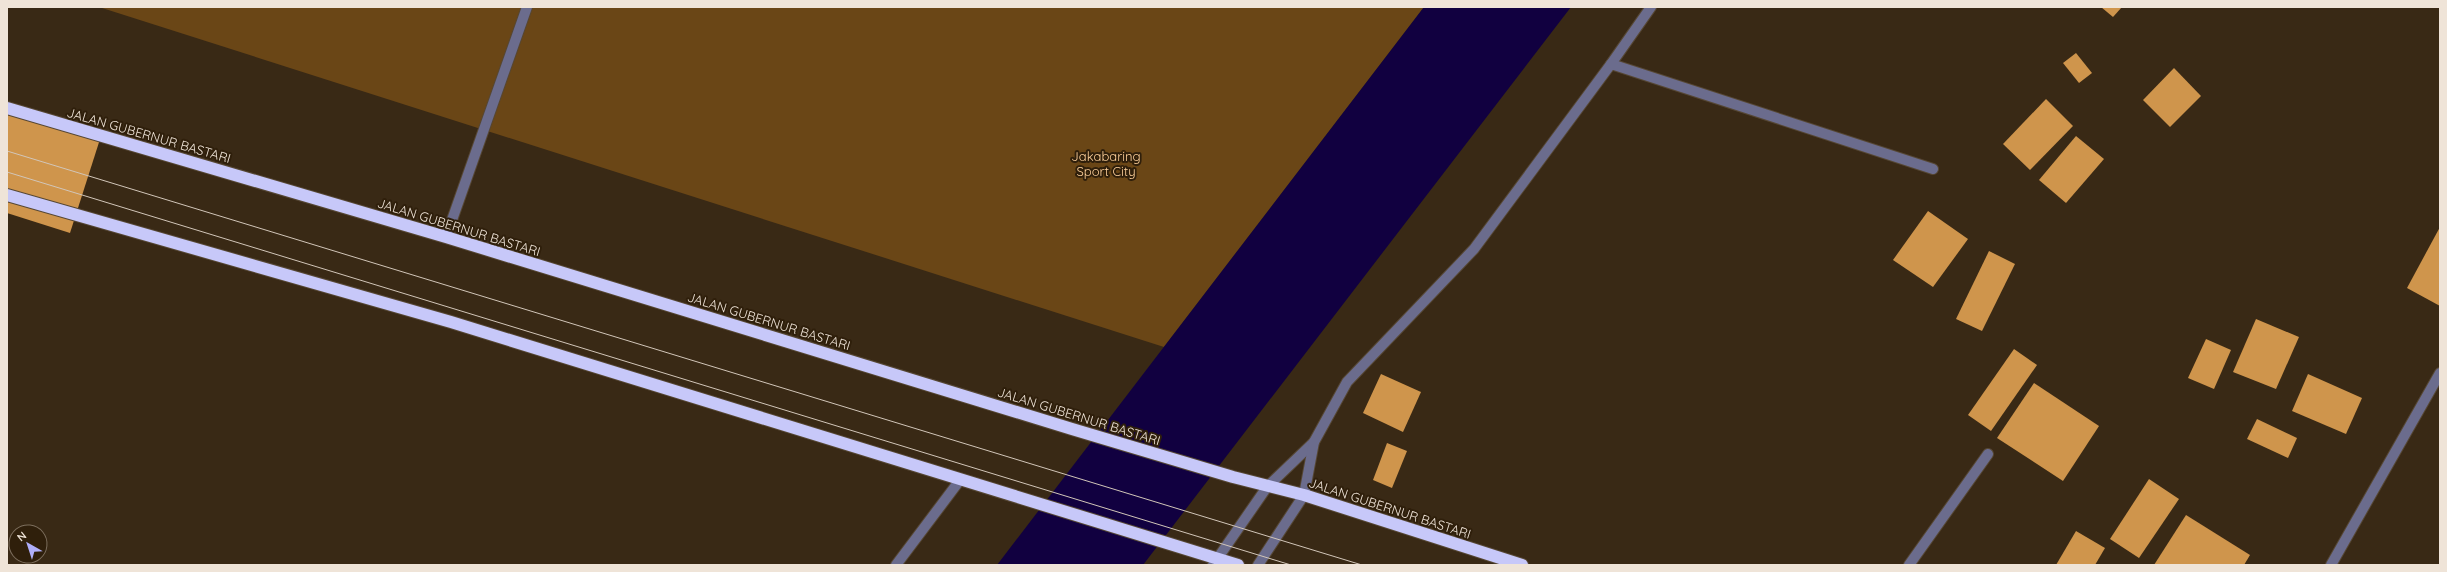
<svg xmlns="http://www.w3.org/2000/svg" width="2447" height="572" font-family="Quicksand,sans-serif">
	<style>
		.green { fill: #6a4616 }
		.water { fill: #110040 }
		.building { fill: #cf954c }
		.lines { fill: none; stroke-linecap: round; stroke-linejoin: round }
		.minor-casing { stroke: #564734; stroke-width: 12 }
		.highway-casing { stroke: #564734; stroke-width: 14 }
		.minor { stroke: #6b6c8d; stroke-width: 10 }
		.highway { stroke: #c7c8f9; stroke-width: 12 }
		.tram { stroke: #d2c6b9; stroke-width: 1 }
		.labels { text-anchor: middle; stroke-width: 4; stroke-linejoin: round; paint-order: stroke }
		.street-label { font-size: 13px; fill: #efe4d8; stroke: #2f1f0b }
		.park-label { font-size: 13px; fill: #ffd19b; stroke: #2f1f0b }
	</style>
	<rect width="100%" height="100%" fill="#392915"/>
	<path class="green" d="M99 7H1424L1164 347Z"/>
	<path class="water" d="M1424 7H1571L1143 565H997Z"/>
	<g class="building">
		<path d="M2101 7H2122L2113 17Z"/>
		<path d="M2076 53 2092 73 2079 83 2063 63Z"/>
		<path d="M2174 68 2201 96 2170 127 2143 100Z"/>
		<path d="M2046 99 2073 126 2030 170 2003 144Z"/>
		<path d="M7 107 101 136 70 233 7 213Z"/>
		<path d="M2076 136 2104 159 2066 203 2039 180Z"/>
		<path d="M1928 211 1968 239 1933 287 1893 260Z"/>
		<path d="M2440 227V306L2407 288Z"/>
		<path d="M1989 251 2015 264 1982 331 1956 319Z"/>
		<path d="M2256 319 2299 337 2276 389 2233 372Z"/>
		<path d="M2206 339 2231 350 2214 389 2188 378Z"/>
		<path d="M2014 349 2037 365 1991 431 1968 415Z"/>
		<path d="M1381 374 1421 392 1403 432 1363 413Z"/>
		<path d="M2308 374 2362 398 2346 434 2292 411Z"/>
		<path d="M2034 383 2099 426 2063 481 1997 438Z"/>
		<path d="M2257 419 2297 438 2288 458 2247 439Z"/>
		<path d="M1387 443 1407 451 1392 488 1373 480Z"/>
		<path d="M2149 479 2179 499 2139 558 2110 539Z"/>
		<path d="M2186 515 2250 555 2244 565H2154Z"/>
		<path d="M2076 531 2105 548 2095 565H2056Z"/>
	</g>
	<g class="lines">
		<defs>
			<g id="minor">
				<path d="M1611 64 1651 7"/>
				<path d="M446 237 527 7"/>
				<path d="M896 565 960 480"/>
				<path d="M1213 565 1267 487 1314 442"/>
				<path d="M1258 565 1304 495 1314 442 1347 382 1474 249 1611 64 1933 169"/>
				<path d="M1909 565 1988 454"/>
				<path d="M2331 565 2440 373"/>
			</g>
			<g id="highway">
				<path d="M7 108 446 237 1072 429 1233 477 1304 495 1522 565"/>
				<path d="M7 195 451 322 1238 565"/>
			</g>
		</defs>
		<use href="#minor" class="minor-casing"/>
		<use href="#highway" class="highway-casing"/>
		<use href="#minor" class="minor"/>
		<use href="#highway" class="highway"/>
		<g class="tram">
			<path d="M7 151 1362 565"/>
			<path d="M7 172 1291 565"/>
		</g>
	</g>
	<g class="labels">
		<g class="street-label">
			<text transform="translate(149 135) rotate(16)" y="5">JALAN GUBERNUR BASTARI</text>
			<text transform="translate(459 227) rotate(17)" y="5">JALAN GUBERNUR BASTARI</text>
			<text transform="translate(769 321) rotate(17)" y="5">JALAN GUBERNUR BASTARI</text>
			<text transform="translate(1079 416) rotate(17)" y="5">JALAN GUBERNUR BASTARI</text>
			<text transform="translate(1390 508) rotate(18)" y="5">JALAN GUBERNUR BASTARI</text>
		</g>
		<g class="park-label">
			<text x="1106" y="161">Jakabaring<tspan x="1106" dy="15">Sport City</tspan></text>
		</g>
	</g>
	<rect width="2447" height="572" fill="none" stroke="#efe4d8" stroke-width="16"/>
	<g transform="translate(28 544) rotate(321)"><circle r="19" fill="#2f1f0b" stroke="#7c6e5d"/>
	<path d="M0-3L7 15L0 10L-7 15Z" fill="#afaefa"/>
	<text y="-6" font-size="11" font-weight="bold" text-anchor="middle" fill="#efe4d8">N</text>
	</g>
</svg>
